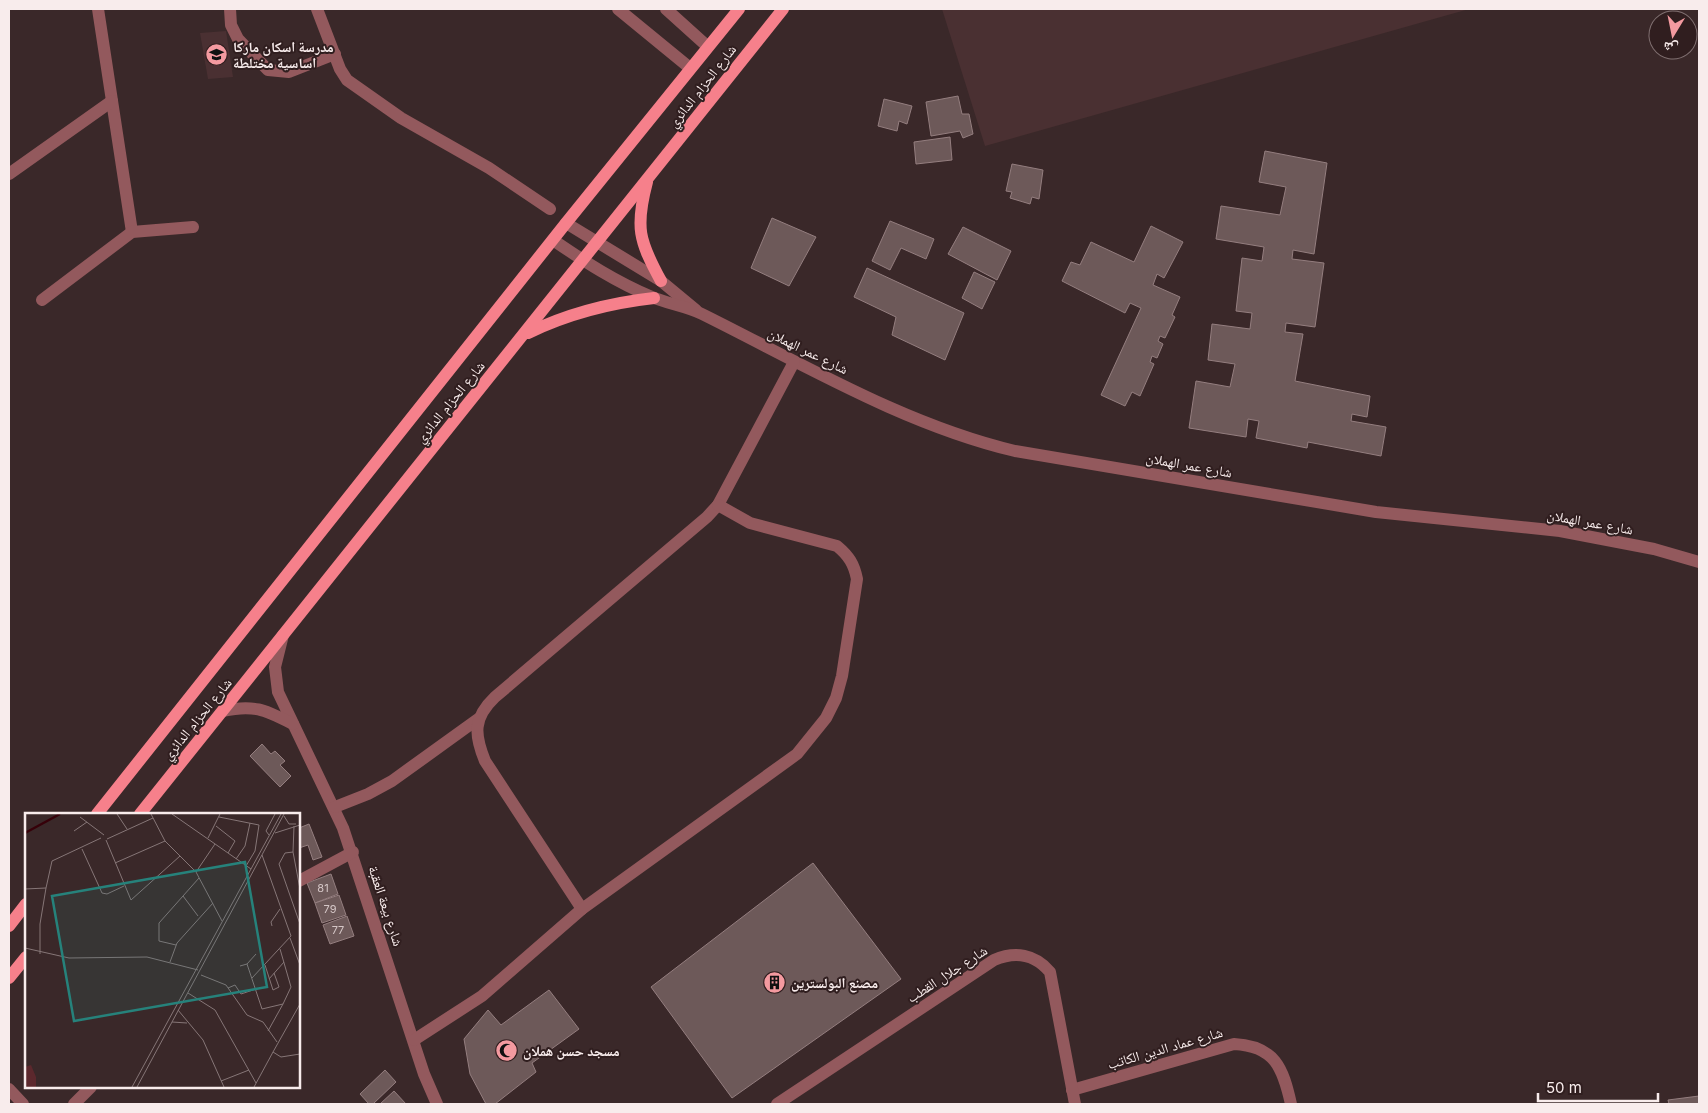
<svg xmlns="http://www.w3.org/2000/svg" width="1708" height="1113" font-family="Inter,'Noto Naskh Arabic',sans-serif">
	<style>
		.built { fill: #4a3032 }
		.building { fill: #6d5959; stroke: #947e7f }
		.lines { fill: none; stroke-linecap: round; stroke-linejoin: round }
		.minor { stroke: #93595d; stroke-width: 12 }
		.major { stroke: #f6808b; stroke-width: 12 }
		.labels { text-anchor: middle; stroke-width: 4; stroke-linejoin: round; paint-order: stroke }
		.number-label { font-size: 11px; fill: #d5c7c7 }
		.poi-label { font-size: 14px; font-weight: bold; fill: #f8ecec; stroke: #301e1f; text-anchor: start }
		.street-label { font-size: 14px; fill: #f8ecec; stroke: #301e1f }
		.inset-river { fill: none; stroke: #360009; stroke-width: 2.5 }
		.inset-road { fill: none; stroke: #867677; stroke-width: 1 }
		.view { fill: #26827b; fill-opacity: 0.15; stroke: #26827b; stroke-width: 2.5 }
		.inset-edge { fill: none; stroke: #f8ecec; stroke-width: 2.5 }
	</style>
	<rect width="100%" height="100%" fill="#3a2829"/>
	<g class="built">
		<path d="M942 9H1469L985 146Z"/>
		<path d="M226 31 233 77 208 79 200 33Z"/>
	</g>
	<g class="building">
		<path d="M958 96 962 114H969L973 134 963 138 960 131 931 136 926 102Z"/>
		<path d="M884 99 912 106 907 124 899 121 897 131 878 126Z"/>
		<path d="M950 137 952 160 916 164 914 142Z"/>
		<path d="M1265 151 1327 163 1314 254 1293 250 1292 259 1324 263 1315 327 1286 323 1285 332 1303 334 1295 381 1370 396 1367 417 1352 414 1351 421 1386 427 1381 456 1308 442 1307 448 1256 438 1259 421 1248 419 1246 437 1189 428 1196 381 1230 387 1235 364 1208 360 1212 324 1250 329 1252 313 1236 311 1242 258 1262 261 1264 247 1216 239 1221 206 1280 215 1286 187 1259 182Z"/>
		<path d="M1012 164 1043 170 1039 199 1032 197 1030 204 1010 198 1012 192 1006 191Z"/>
		<path d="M772 218 816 237 789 286 751 268Z"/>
		<path d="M890 221 934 239 926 259 901 248 890 270 872 261Z"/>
		<path d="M1151 226 1183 242 1164 278 1157 274 1153 285 1180 297 1172 315 1175 317 1165 338 1160 336 1158 341 1163 344 1157 358 1152 356 1150 362 1154 364 1140 396 1132 392 1125 406 1101 395 1141 308 1130 303 1125 313 1062 281 1071 262 1080 265 1091 242 1134 262Z"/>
		<path d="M963 227 1011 251 997 280 948 254Z"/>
		<path d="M867 268 964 313 945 360 892 335 896 317 854 297Z"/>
		<path d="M974 272 995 282 982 309 962 298Z"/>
		<path d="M262 744 271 754 275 751 285 761 280 765 291 776 280 787 250 756Z"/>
		<path d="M309 824 322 857 313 860 308 845 299 848V828Z"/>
		<path d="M813 863 901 979 732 1098 651 987Z"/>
		<path d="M331 874 338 894 315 903 307 883Z"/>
		<path d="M339 895 346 915 322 923 315 903Z"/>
		<path d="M347 916 354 936 330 944 323 925Z"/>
		<path d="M549 990 579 1029 532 1063 536 1072 495 1104H486L470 1074 464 1039 488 1010 501 1025Z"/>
		<path d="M385 1070 396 1082 373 1104H369L360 1094Z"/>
		<path d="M394 1091 406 1104H380Z"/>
		<path d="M1699 1096V1104H1669L1668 1100Z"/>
	</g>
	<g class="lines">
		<g class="minor">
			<path d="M98 9 132 232"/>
			<path d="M230 9 231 25 238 39 268 70 289 72 335 54"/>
			<path d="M317 9 340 69 347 80 401 118 489 168 550 209"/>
			<path d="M618 9 690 68"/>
			<path d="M666 9 707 46"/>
			<path d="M9 174 112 101"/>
			<path d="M566 223 661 281 696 310"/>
			<path d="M553 240C585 262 616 282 652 297 668 304 686 306 702 314 803 364 905 425 1015 451L1376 512 1560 531 1654 549 1699 562"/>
			<path d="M42 300 132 232 193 227"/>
			<path d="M283 635 275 667 278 692 343 828 424 1074 437 1104"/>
			<path d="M223 711C254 704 265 710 293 724"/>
			<path d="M335 807 368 794 392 781 478 719"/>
			<path d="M299 881 353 852"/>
			<path d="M582 909 485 761C474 734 473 718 495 697L707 517 718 505 794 362"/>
			<path d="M414 1040 482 996 582 909 797 754 826 718 836 698 842 676 857 579C854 564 849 556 837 546L750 523 718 505"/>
			<path d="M9 1089 23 1104"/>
			<path d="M1072 1090 1234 1044C1275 1046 1283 1068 1291 1104"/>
			<path d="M74 1104 91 1087"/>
			<path d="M777 1104 994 960C1015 951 1035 954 1050 972L1075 1104"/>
		</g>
		<g class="major">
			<path d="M647 182C635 227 639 241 661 281"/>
			<path d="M528 333C569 313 609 303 654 298"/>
			<path d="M97 814 566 223 739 9"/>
			<path d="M140 814 783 9"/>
			<path d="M9 926 26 904"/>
			<path d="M9 978 26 957"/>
		</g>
	</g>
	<defs>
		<symbol id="school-disc" viewBox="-11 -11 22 22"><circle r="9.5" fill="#f49aa0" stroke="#301e1f"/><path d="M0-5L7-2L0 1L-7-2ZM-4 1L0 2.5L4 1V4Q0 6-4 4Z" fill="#111"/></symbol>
		<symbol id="building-disc" viewBox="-11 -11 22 22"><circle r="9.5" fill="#f49aa0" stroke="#301e1f"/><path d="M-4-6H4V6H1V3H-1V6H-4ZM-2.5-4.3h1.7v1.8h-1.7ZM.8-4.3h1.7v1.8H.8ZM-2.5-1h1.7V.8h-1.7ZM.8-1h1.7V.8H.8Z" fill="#111"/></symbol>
		<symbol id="mosque-disc" viewBox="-11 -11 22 22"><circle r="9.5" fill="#f49aa0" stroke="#301e1f"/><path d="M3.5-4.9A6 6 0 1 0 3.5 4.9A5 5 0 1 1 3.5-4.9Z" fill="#111"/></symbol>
	</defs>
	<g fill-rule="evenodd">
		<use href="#school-disc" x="204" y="42" width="25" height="25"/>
		<use href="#building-disc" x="762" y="970" width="25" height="25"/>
		<use href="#mosque-disc" x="494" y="1038" width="25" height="25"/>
	</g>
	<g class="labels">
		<g class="number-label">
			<text x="323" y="892">81</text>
			<text x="330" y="913">79</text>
			<text x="338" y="934">77</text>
		</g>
		<g class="poi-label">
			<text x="233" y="52">مدرسة اسكان ماركا<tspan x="233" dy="16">اساسية مختلطة</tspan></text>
			<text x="791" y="988">مصنع البولسترين</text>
			<text x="523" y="1056">مسجد حسن هملان</text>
		</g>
		<g class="street-label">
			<text transform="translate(702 86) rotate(-52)" y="5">شارع الحزام الدائري</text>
			<text transform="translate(808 351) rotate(26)" y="5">شارع عمر الهملان</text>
			<text transform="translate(450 402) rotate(-51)" y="5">شارع الحزام الدائري</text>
			<text transform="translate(1189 465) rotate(10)" y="5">شارع عمر الهملان</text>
			<text transform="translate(1590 522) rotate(10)" y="5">شارع عمر الهملان</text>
			<text transform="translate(197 719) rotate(-51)" y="5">شارع الحزام الدائري</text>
			<text transform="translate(386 906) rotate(72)" y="5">شارع بيعة العقبة</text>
			<text transform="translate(947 974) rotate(-33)" y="5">شارع جلال القطب</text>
			<text transform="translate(1165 1048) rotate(-16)" y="5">شارع عماد الدين الكاتب</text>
		</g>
	</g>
	<g transform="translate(25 813)">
		<rect width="275" height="275" fill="#3a2829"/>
		<path d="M6 252 11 264V274H0V254Z" fill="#5c282d"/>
		<path class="inset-river" d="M0 20 35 1"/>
		<path class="inset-road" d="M92 1 102 16M126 1 140 28 171 59 197 108M147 1 226 56M259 3 264 11H271M55 4 79 22M194 4 234 12 230 38 221 53M191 13 210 28 203 40M49 18 62 9M250 20 275 12M244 22 241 18 250 1M183 25 195 1M82 26 128 5M81 27 106 87 155 43M57 36 77 80 82 81 99 73M268 39 269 13M211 46 220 33 225 10M90 50 140 28M171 59 190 31M0 76 21 75 27 48 76 25M275 76 268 39 260 40 254 51 275 111M158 83 173 103M247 113 246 109 255 96M265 125 275 152M151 132 134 128V110L174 65M0 135 44 145 122 144 173 157M15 141V111L21 75M145 149 152 130 188 90M222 151 237 196 258 191 266 174 255 136M240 152 248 177 254 174 249 160M215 153 222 151 231 141M176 162 201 172 222 202 238 209 252 229M227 165 266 123 237 42M244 166 259 149M203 175 210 172 216 181 231 176M163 180 190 197 231 270M275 191 248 239 256 244 275 241M153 197 178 227 199 274M147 209 162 210M243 218 258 191M196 268 224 257M107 274 256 1M112 274 259 1M229 274 248 239"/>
		<path class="view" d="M220 49 242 174 49 208 27 83Z"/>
		<rect width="275" height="275" class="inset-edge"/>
	</g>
	<rect width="1708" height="1113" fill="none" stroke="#f8ecec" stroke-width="20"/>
	<g transform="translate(1673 35) rotate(190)"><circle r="24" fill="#301e1f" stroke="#807071"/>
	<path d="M0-4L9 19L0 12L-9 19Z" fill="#f49aa0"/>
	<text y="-8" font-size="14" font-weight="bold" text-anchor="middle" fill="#f8ecec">ش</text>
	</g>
	<path d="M1538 1093v8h120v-8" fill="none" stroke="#f8ecec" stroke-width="2.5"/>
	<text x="1546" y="1093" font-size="15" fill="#f8ecec" stroke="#301e1f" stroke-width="4" paint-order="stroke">50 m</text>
</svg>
